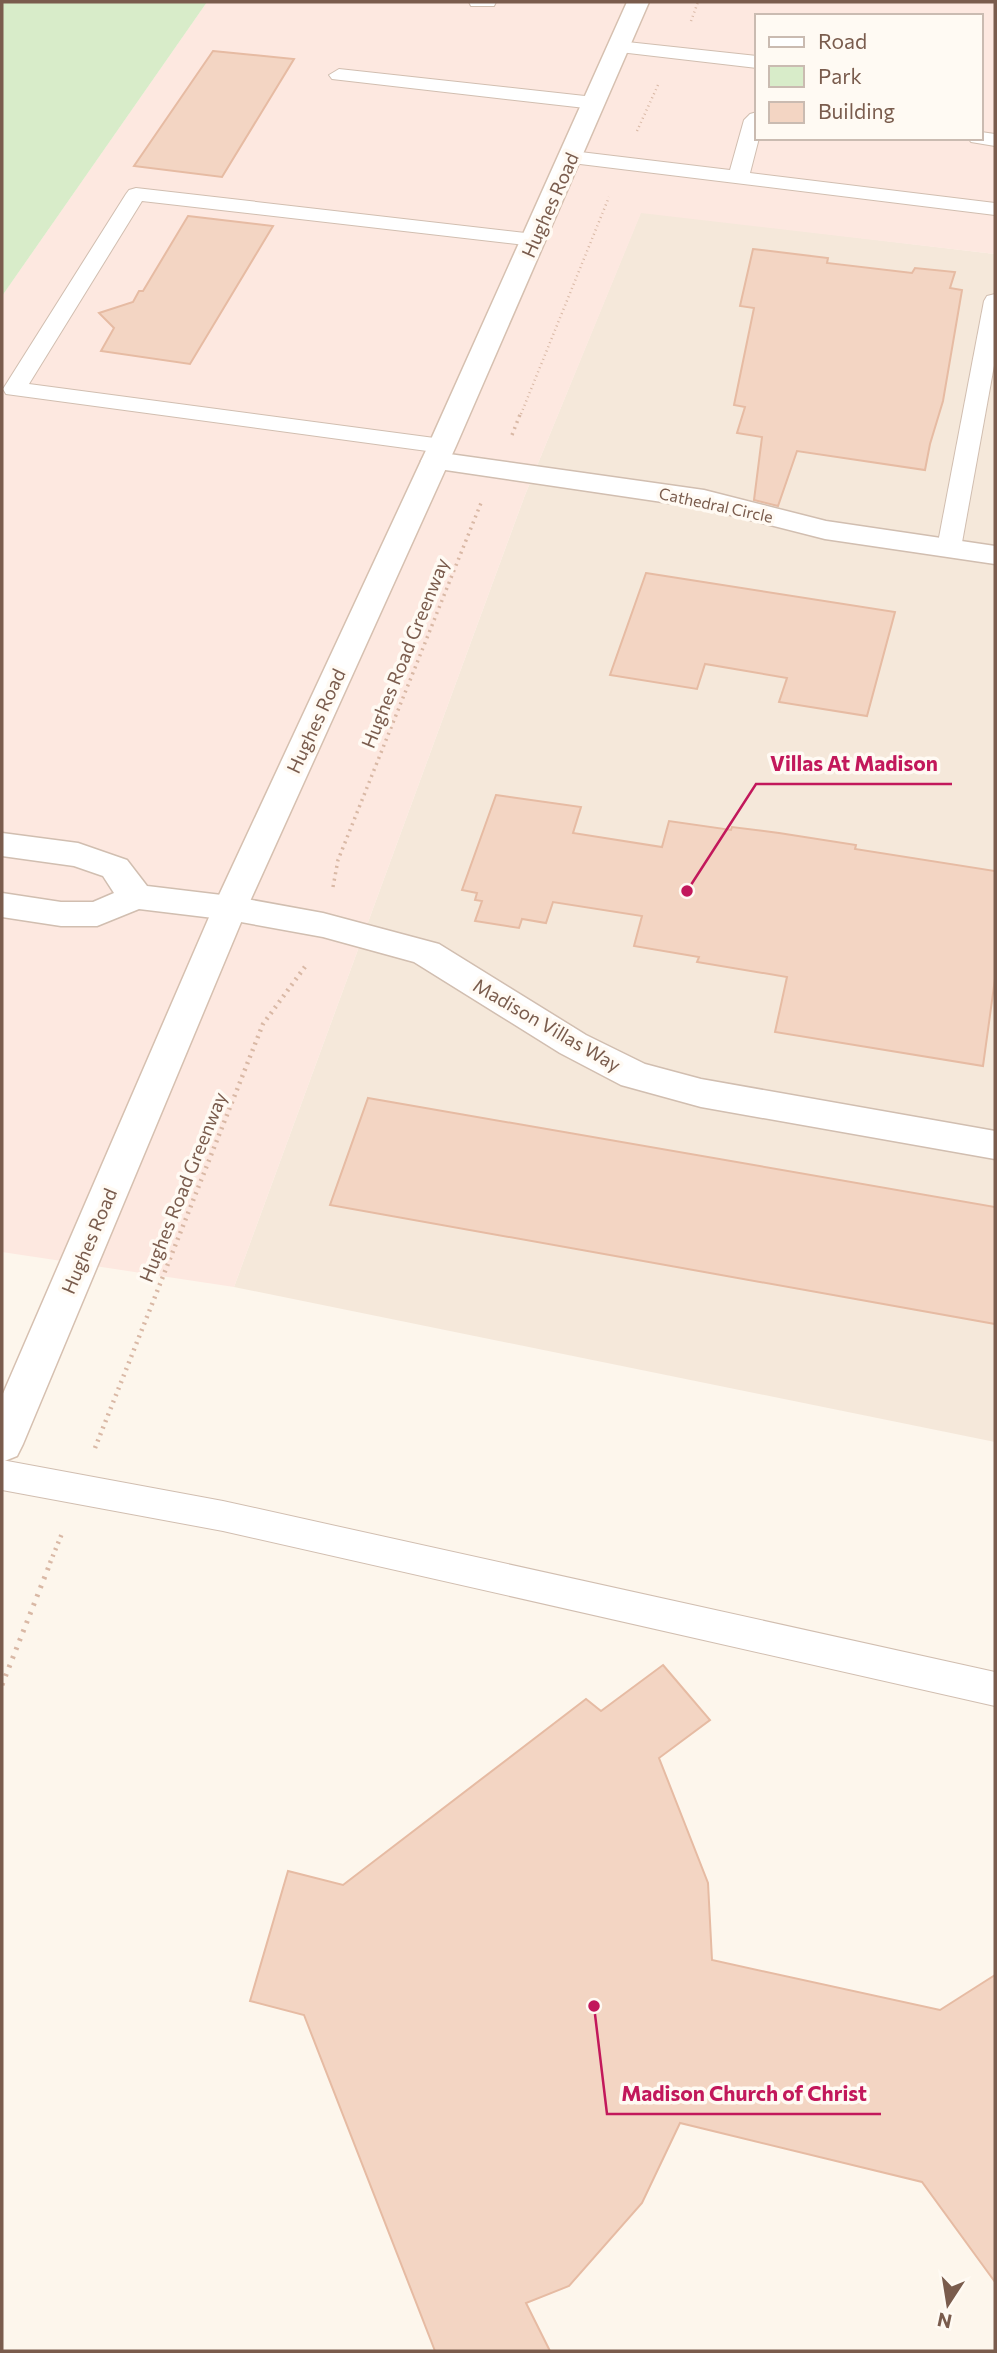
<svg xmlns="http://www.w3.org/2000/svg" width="997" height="2353" font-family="Commissioner,sans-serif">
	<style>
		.residential { fill: #f5e8da }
		.commercial { fill: #fde8e0; fill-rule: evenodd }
		.green { fill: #d8ecc9 }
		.building { fill: #f3d5c3; stroke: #e6bba3; stroke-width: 2 }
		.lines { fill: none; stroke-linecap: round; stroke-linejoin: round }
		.lane-casing { stroke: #d1beb0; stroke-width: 2 }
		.street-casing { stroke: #d1beb0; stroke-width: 3 }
		.secondary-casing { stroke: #d6c0b0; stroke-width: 3 }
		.path-far3 { stroke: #d9b8a5; stroke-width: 2.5; stroke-dasharray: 1 3.5; stroke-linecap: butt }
		.path-far2 { stroke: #d9b8a5; stroke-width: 3.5; stroke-dasharray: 2 4.5; stroke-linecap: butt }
		.path-far1 { stroke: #d9b8a5; stroke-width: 4.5; stroke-dasharray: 2 5; stroke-linecap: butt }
		.path { stroke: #d9b8a5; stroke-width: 5; stroke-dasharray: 2.5 7; stroke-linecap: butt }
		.lane { fill: #fff; fill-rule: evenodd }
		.street { fill: #fff; fill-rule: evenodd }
		.secondary { fill: #fff; fill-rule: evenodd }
		.labels { text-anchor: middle; stroke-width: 7; stroke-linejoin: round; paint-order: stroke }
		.far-street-label { font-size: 16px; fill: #7a5c4d; stroke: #fffaf3 }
		.street-label { font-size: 19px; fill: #7a5c4d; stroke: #fffaf3 }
		.leader { fill: none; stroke: #c2185b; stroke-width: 2.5 }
		.callout-dot { fill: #c2185b; stroke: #fffaf3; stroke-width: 2.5 }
		.callout-label { font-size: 21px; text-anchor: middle; font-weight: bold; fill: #c2185b; stroke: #fffaf3; stroke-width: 7; stroke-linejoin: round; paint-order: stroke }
	</style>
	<rect width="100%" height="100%" fill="#fdf6ec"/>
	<path class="residential" d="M641 212 995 254V1442L234 1287 525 495Z"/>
	<path class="commercial" d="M207 2H995V254L641 213 525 495 234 1287 2 1252V296ZM757 16H981V138H757Z"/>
	<path class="green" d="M2 2H207L2 296Z"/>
	<g class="building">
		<path d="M213 51 294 59 222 177 134 166Z"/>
		<path d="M188 216 273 226 190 364 101 351 114 328 99 313 133 302 139 291H143Z"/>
		<path d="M753 249 828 258 827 263 912 273 915 268 955 272 950 288 962 290 943 401 930 444 925 470 797 451 778 506 754 500 762 437 737 433 745 407 734 405 754 308 740 306Z"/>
		<path d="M646 573 895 612 867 716 779 702 787 678 705 664 697 689 610 675Z"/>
		<path d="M496 795 581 807 573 833 662 847 669 821 731 830 732 827 779 833 856 845 855 849 995 871V979L983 1066 775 1032 787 977 697 962 699 957 634 946 642 916 553 902 546 923 522 919 519 928 475 921 482 901 475 900 477 893 462 890Z"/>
		<path d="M368 1098 995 1207V1324L330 1205Z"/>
		<path d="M663 1665 710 1720 659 1758 708 1883 712 1960 940 2010 995 1975V2282L922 2182 680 2123 642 2203 569 2286 526 2303 550 2351H435L304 2015 250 2001 288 1871 343 1885 586 1699 601 1711Z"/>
	</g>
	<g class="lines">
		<defs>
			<g id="lane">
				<path d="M469 2H496L494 6H471Z"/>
				<path d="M618 41 757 56V68L611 51 608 47Z"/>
				<path d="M339 69 594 97 601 99 604 103 601 107 594 109 332 79 329 75Z"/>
				<path d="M757 112 759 138 750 173 995 203V215L572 163 565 161 562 157 565 153 572 151 730 170 744 120 750 114Z"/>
				<path d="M981 132 995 134V146L971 142 968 138H981Z"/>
				<path d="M136 188 534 234 542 235 545 240 542 245 534 246 142 201 29 384 442 439 450 441 454 446 450 451 442 453 6 394 3 389 126 194 129 190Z"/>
				<path d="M995 294V360L961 548 958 553 949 555 940 553 937 548 984 301 987 296Z"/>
				<path d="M2 1460 223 1501 995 1672V1706L223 1531 2 1490Z"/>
			</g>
			<g id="street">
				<path d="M435 452 704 490 826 521 995 546V564L825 539 703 508 425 467 421 461 425 455Z"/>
				<path d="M2 833 78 843 127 860 147 886 230 896 323 913 439 944 586 1035 645 1064 701 1079 995 1131V1159L701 1107 621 1085 560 1053 414 962 323 937 230 920 139 909 97 926H61L2 917V893L61 902H93L114 893 103 876 74 866 2 856Z"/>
			</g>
			<path id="secondary" d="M627 2H649L456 446 247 908 23 1444 17 1456 2 1462V1396L213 908 428 446Z"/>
		</defs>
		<use href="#lane" class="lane-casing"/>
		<use href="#street" class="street-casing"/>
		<use href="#secondary" class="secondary-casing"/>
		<g class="path-far3">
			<path d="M691 21 698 2"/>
			<path d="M637 131 658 85"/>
			<path d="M521 414 609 197"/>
		</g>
		<g class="path-far2">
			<path d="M512 435 521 412"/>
			<path d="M333 887 338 860 481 503"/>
		</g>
		<g class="path-far1">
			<path d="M95 1448 263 1024 307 964"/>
			<path d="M50 1563 63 1531"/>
		</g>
		<path class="path" d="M2 1685 51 1561"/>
		<use href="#lane" class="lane"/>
		<use href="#street" class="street"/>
		<use href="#secondary" class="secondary"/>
	</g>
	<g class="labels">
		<g class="far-street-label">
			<text transform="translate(716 505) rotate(12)" y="6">Cathedral Circle</text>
		</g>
		<g class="street-label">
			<text transform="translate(550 205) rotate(-66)" y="7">Hughes Road</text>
			<text transform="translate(405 653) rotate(-68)" y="7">Hughes Road Greenway</text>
			<text transform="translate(316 721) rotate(-65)" y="7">Hughes Road</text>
			<text transform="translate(547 1025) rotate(30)" y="7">Madison Villas Way</text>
			<text transform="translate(183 1187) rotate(-68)" y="7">Hughes Road Greenway</text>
			<text transform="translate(89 1241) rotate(-67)" y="7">Hughes Road</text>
		</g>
	</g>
	<path class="leader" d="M687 891L756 784H952M594 2006L607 2114H881"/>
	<g class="callout-dot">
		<circle cx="687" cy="891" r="7"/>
		<circle cx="594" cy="2006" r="7"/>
	</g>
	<g class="callout-label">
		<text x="854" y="771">Villas At Madison</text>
		<text x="744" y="2101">Madison Church of Christ</text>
	</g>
	<rect width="997" height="2353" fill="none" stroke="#7a5c4d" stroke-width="7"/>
	<rect x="755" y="14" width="228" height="126" fill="#fffaf3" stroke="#cabbb1" stroke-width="2"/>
	<rect x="769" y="37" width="35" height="10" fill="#ffffff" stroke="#cabbb1" stroke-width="2"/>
	<text x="818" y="49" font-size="21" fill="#7a5c4d">Road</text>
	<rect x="769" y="66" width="35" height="21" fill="#d8ecc9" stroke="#cabbb1" stroke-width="2"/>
	<text x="818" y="84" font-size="21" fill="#7a5c4d">Park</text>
	<rect x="769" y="102" width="35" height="21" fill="#f3d5c3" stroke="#cabbb1" stroke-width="2"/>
	<text x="818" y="119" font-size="21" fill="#7a5c4d">Building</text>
	<g transform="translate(948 2304) rotate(192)" stroke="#fffaf3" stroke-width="5" paint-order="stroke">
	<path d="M0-5L12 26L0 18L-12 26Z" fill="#7a5c4d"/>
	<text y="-10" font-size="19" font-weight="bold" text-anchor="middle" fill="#7a5c4d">N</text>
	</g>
</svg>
